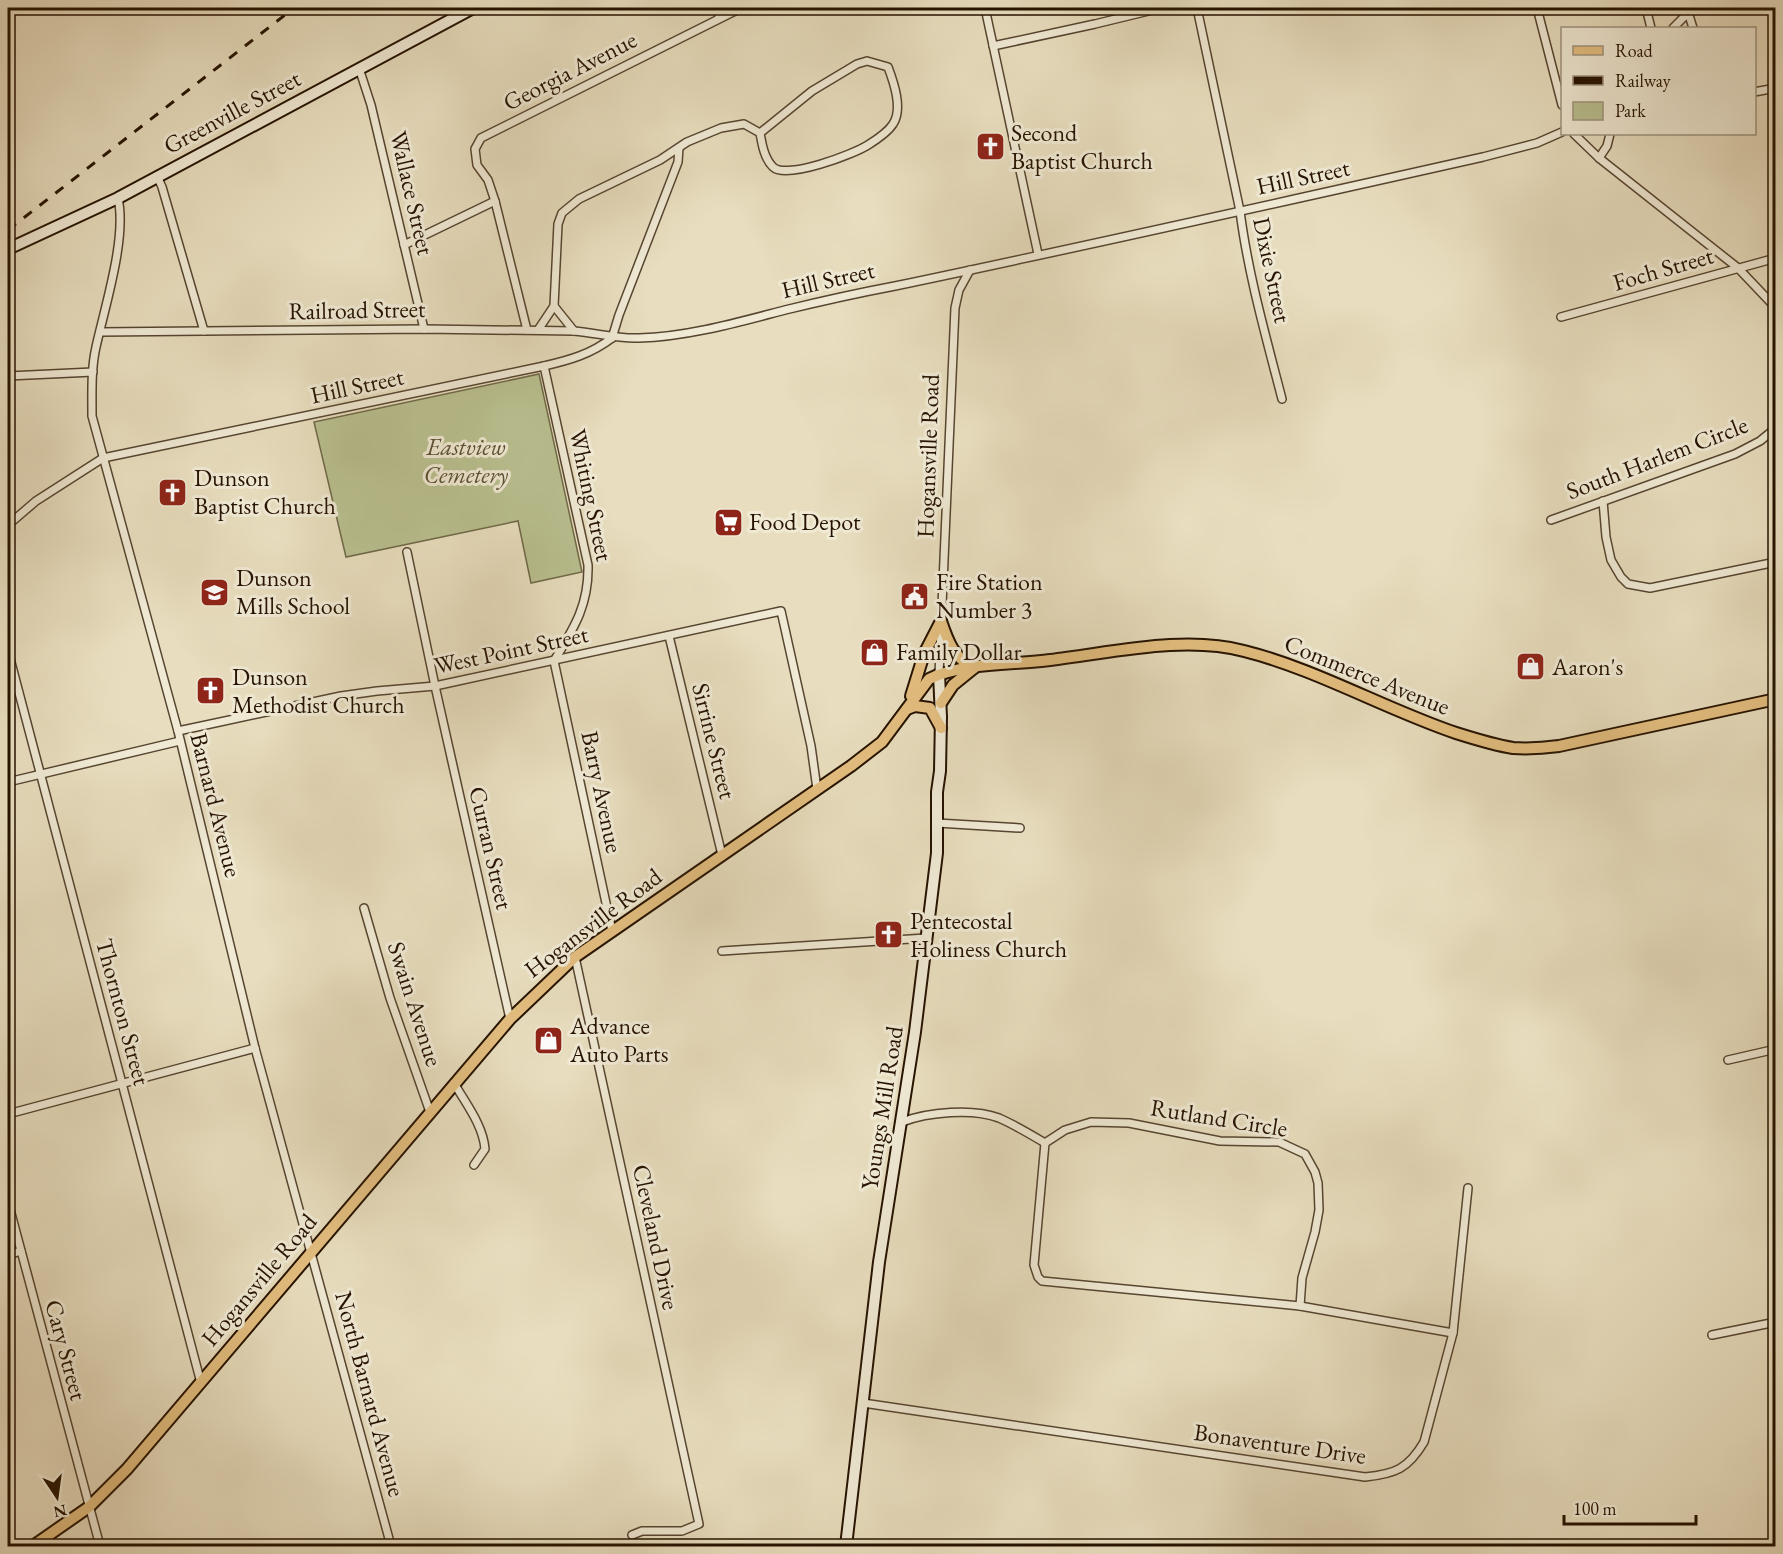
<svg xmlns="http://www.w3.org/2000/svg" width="1783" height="1554" font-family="'EB Garamond',serif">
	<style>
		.green { fill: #b9c090; stroke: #6f6948; stroke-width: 1.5 }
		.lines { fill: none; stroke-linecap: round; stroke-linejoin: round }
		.street-casing { stroke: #564530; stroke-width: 10 }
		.secondary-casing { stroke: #251200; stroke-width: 14 }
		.primary-casing { stroke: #251200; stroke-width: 14 }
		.street { stroke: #f0ead5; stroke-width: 7 }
		.secondary { stroke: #f0ead5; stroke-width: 10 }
		.primary { stroke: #e4bf80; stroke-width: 10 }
		.rail { stroke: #251200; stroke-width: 3; stroke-dasharray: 10 10; stroke-linecap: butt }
		.labels { text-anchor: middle; stroke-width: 6; stroke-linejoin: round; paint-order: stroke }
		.street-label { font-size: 24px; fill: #251200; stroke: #f0ead5 }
		.poi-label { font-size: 24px; fill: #251200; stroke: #f0ead5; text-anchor: start }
		.park-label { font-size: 24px; font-style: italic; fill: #594f32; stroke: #f0ead5 }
	</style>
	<rect width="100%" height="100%" fill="#e8debf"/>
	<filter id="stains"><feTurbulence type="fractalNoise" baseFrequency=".00333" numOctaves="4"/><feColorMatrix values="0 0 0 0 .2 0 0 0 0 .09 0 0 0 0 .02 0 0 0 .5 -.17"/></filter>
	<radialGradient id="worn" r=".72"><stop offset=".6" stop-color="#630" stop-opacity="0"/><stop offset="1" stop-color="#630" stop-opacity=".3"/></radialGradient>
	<path class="green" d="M539 374 582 572 531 583 518 521 346 557 314 422Z"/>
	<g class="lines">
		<defs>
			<g id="street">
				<path d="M985 8 1038 254"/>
				<path d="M1197 8 1240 211C1248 274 1266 337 1282 399"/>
				<path d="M1537 8 1562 105"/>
				<path d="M1646 8 1651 28"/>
				<path d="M1688 12 1693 28"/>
				<path d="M719 18V8"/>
				<path d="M1673 28 1693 8"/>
				<path d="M993 46 1095 24 1161 8"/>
				<path d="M359 68 371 105 424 329"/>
				<path d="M1754 92 1776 88"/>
				<path d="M1574 134 1599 158 1738 268 1776 308"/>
				<path d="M1599 158 1607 146 1610 134"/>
				<path d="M157 176 162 187 204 331"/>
				<path d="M118 198C127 238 105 306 96 347 91 369 92 393 92 416L178 731 255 1048 391 1546"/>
				<path d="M404 245 495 201"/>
				<path d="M1561 317 1776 258"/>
				<path d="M527 330 495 201 488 180 477 165 475 149 481 138 741 8"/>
				<path d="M538 330 554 306"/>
				<path d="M574 331 554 306 558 224 562 213 579 199 660 160 687 142 721 128 744 124 760 133C762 144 764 158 773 167 786 180 854 154 868 145 876 140 888 132 893 124 903 109 894 83 888 67L867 61 857 64 812 91 760 133"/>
				<path d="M100 332 424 329 574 331C597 333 617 339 639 338 687 337 739 322 785 310 822 301 858 293 895 286 1091 245 1287 201 1483 157L1537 143 1562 132"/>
				<path d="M612 338 619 315 678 162 679 148"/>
				<path d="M544 366 588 565C589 605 574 628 554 661L612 931"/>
				<path d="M8 376 93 372"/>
				<path d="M1603 501 1606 537 1611 560 1621 577 1628 584 1650 588 1776 562"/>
				<path d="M1551 520 1735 454 1760 441 1776 428"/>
				<path d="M8 525 36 501 103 458 544 366C570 360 591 354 612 338"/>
				<path d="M407 552 435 686 510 1019"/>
				<path d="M669 636 722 855"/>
				<path d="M8 651 201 1383"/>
				<path d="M939 674 955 308 959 290 970 270"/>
				<path d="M178 731 341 696 377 691 435 686 781 611 811 746 817 789"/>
				<path d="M8 782 180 741"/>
				<path d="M937 823 1020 828"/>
				<path d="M364 908 390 998 430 1112"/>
				<path d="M722 951 926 938"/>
				<path d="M575 957 699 1524 682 1531H642L632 1535"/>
				<path d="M1728 1060 1776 1049"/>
				<path d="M454 1083C466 1104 483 1125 485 1149L474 1165"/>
				<path d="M8 1114 255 1048"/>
				<path d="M902 1122C928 1112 973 1108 999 1118 1015 1125 1030 1134 1045 1143L1065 1130 1091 1122 1129 1123 1220 1141 1279 1142 1305 1154 1315 1172 1318 1183 1319 1210 1315 1232 1302 1278 1300 1306"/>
				<path d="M1045 1143 1034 1265 1038 1277 1042 1281 1300 1306 1453 1333"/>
				<path d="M8 1202 100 1546"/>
				<path d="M1774 1249 1776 1257"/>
				<path d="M8 1255 21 1251"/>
				<path d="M1712 1335 1776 1322"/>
				<path d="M863 1403 1365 1477C1395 1474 1408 1469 1424 1442L1453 1333 1468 1188"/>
			</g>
			<g id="secondary">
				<path d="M8 249 118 198 473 8"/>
				<path d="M846 1546 879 1262 915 1032 937 853V792L940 771 941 717 939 674"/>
			</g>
			<g id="primary">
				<path d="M941 621C948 642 954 658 974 668"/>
				<path d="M911 696 924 654 941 621"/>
				<path d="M941 703 953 685 974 668"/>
				<path d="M907 709 915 706 930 708 941 728"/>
				<path d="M33 1546 89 1507 127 1469 510 1019 575 957 851 766 882 742 929 679C964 662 1012 665 1050 660 1111 653 1184 635 1244 651 1316 669 1385 709 1456 733 1475 739 1494 745 1513 748 1528 749 1544 748 1559 746L1776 699"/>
			</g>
		</defs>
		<use href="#street" class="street-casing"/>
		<use href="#secondary" class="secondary-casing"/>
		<use href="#primary" class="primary-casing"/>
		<use href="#street" class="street"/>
		<use href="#secondary" class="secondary"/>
		<use href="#primary" class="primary"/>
		<path class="rail" d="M8 230 294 8"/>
	</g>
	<defs>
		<symbol id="church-square" viewBox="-11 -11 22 22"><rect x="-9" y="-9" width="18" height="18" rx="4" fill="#8f2418" stroke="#f0ead5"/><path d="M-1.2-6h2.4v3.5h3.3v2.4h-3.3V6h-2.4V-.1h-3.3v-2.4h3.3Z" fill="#fff"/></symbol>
		<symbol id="supermarket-square" viewBox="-11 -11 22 22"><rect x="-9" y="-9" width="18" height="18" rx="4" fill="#8f2418" stroke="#f0ead5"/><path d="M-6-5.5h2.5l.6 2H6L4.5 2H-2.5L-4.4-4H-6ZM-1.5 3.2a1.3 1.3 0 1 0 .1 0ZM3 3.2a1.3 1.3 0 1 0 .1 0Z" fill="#fff"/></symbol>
		<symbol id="school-square" viewBox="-11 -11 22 22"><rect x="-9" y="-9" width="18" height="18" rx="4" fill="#8f2418" stroke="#f0ead5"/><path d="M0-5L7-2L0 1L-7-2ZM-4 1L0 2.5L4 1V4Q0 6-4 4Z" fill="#fff"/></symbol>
		<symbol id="civic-square" viewBox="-11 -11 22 22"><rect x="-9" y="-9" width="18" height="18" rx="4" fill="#8f2418" stroke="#f0ead5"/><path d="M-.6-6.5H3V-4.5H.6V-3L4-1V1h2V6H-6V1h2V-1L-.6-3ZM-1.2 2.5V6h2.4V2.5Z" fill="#fff"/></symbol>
		<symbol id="shop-square" viewBox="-11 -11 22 22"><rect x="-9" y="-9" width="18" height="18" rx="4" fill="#8f2418" stroke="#f0ead5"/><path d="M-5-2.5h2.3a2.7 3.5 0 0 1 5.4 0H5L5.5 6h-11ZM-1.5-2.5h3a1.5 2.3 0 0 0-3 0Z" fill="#fff"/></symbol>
	</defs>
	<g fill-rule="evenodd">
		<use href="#church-square" x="974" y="130" width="33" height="33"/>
		<use href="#church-square" x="156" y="476" width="33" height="33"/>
		<use href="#supermarket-square" x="712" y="506" width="33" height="33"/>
		<use href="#school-square" x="198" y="576" width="33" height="33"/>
		<use href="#civic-square" x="898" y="580" width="33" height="33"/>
		<use href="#shop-square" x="858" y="636" width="33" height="33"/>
		<use href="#shop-square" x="1514" y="650" width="33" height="33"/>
		<use href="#church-square" x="194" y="674" width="33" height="33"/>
		<use href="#church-square" x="872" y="918" width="33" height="33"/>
		<use href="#shop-square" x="532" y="1024" width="33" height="33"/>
	</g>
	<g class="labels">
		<g class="street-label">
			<text transform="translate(570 71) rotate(-27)" y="8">Georgia Avenue</text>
			<text transform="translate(232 112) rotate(-28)" y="8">Greenville Street</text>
			<text transform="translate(1303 177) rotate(-12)" y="8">Hill Street</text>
			<text transform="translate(412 193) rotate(77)" y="8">Wallace Street</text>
			<text transform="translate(1663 269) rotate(-16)" y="8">Foch Street</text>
			<text transform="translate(1272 270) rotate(78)" y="8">Dixie Street</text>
			<text transform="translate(828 280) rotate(-13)" y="8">Hill Street</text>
			<text transform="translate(357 310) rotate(-1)" y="8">Railroad Street</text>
			<text transform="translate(357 386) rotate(-12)" y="8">Hill Street</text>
			<text transform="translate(928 456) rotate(-88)" y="8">Hogansville Road</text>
			<text transform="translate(1657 458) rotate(-21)" y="8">South Harlem Circle</text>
			<text transform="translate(591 495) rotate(78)" y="8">Whiting Street</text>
			<text transform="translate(511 650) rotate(-12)" y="8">West Point Street</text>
			<text transform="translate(1367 675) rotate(22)" y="8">Commerce Avenue</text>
			<text transform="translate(714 741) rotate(76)" y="8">Sirrine Street</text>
			<text transform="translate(602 792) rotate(78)" y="8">Barry Avenue</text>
			<text transform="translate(216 805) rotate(76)" y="8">Barnard Avenue</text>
			<text transform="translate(491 848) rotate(77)" y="8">Curran Street</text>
			<text transform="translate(593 923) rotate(-37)" y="8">Hogansville Road</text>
			<text transform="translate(415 1004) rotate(72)" y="8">Swain Avenue</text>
			<text transform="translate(123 1012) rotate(75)" y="8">Thornton Street</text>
			<text transform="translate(882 1108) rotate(-81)" y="8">Youngs Mill Road</text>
			<text transform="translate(1219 1118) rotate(9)" y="8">Rutland Circle</text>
			<text transform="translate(656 1237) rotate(78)" y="8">Cleveland Drive</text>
			<text transform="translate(259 1280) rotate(-50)" y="8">Hogansville Road</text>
			<text transform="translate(66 1350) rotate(75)" y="8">Cary Street</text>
			<text transform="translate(370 1394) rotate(75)" y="8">North Barnard Avenue</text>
			<text transform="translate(1280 1444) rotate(8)" y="8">Bonaventure Drive</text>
		</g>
		<g class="poi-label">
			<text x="1011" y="141">Second<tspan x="1011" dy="28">Baptist Church</tspan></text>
			<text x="194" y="486">Dunson<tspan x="194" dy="28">Baptist Church</tspan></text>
			<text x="749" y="530">Food Depot</text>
			<text x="236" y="586">Dunson<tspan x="236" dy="28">Mills School</tspan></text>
			<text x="936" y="590">Fire Station<tspan x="936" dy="28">Number 3</tspan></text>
			<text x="896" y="660">Family Dollar</text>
			<text x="1552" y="675">Aaron's</text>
			<text x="232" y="685">Dunson<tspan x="232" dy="28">Methodist Church</tspan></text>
			<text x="910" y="929">Pentecostal<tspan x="910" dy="28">Holiness Church</tspan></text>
			<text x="570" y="1034">Advance<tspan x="570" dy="28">Auto Parts</tspan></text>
		</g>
		<g class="park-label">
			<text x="466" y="455">Eastview<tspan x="466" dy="28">Cemetery</tspan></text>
		</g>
	</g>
	<rect width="1783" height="1554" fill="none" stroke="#e8debf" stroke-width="30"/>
	<rect x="9" y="9" width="1765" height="1536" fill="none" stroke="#251200" stroke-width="3"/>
	<rect x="15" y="15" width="1753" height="1524" fill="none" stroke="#251200" stroke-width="1.5"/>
	<rect x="1561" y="27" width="195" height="108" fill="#f0ead5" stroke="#9f9480" stroke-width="1.5"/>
	<rect x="1573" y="46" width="30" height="9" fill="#e4bf80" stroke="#9f9480" stroke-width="1.5"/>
	<text x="1615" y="57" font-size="18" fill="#251200">Road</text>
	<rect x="1573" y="76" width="30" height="9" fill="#251200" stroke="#9f9480" stroke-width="1.5"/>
	<text x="1615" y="87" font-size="18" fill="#251200">Railway</text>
	<rect x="1573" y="102" width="30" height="18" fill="#b9c090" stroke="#9f9480" stroke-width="1.5"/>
	<text x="1615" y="117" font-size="18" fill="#251200">Park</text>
	<g transform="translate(57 1497) rotate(167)" stroke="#f0ead5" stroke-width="4.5" paint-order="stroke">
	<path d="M0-4.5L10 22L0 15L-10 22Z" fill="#251200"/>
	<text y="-9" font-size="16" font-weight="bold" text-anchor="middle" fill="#251200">N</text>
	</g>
	<path d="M1564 1515v9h132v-9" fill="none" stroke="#251200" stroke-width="3"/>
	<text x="1573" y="1515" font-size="18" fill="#251200" stroke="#f0ead5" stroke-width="4.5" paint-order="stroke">100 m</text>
	<rect width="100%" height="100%" filter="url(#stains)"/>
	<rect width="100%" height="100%" fill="url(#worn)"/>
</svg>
